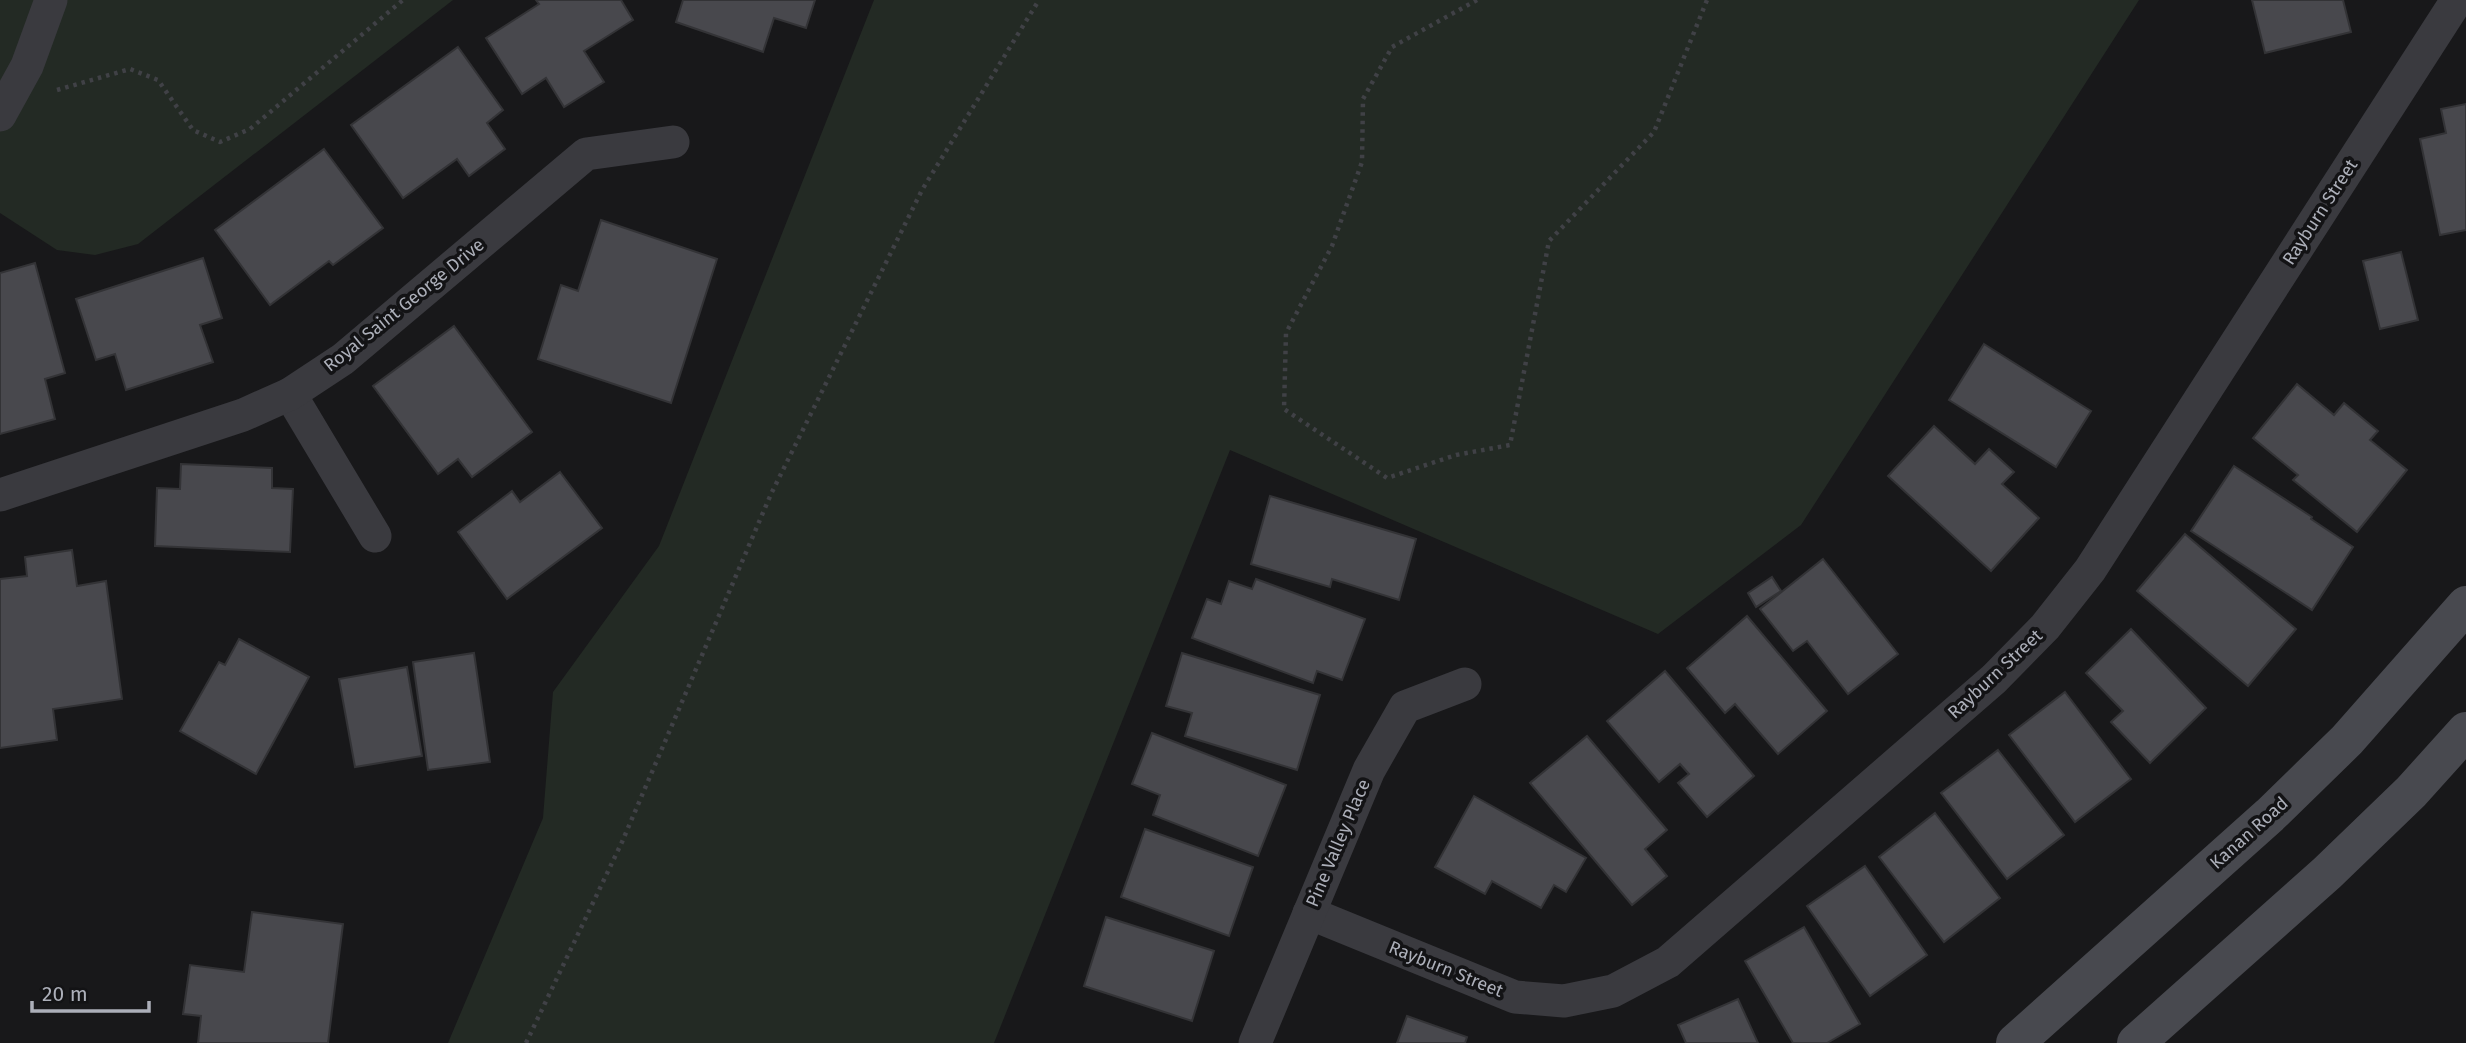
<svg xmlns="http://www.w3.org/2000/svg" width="2466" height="1043" font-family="'Fira Sans',sans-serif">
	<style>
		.grass { fill: #232a24 }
		.building { fill: #48484d; stroke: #333336; stroke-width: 2 }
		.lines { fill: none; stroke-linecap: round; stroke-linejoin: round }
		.path { stroke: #404146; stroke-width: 4.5; stroke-dasharray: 3.5 5; stroke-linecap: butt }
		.minor { stroke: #3a3a3f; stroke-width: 33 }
		.secondary { stroke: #48494f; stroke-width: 38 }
		.labels { text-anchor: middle; stroke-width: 7; stroke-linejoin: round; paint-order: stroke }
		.street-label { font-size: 18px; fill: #acafb9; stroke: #131315 }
	</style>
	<rect width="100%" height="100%" fill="#18181a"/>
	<g class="grass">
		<path d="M0 0H453L138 244 95 255 57 250 0 213Z"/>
		<path d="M874 0H2139L1801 525 1658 634 1230 450 994 1043H448L543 818 553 692 659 546Z"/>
	</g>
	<g class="building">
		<path d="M536 0H621L633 20 584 51 604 82 564 107 546 78 522 94 486 38 539 4Z"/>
		<path d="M683 0H815L806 28 774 18 763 52 676 22Z"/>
		<path d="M2252 0H2343L2351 32 2265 53Z"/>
		<path d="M458 47 503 110 487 123 505 149 469 176 457 159 403 198 351 125Z"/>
		<path d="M2466 104V230L2440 235 2420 139 2446 133 2441 109Z"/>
		<path d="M324 149 383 228 333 265 329 261 270 305 215 230Z"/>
		<path d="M601 220 717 259 671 403 538 359 561 285 578 291Z"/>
		<path d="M2401 252 2418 320 2380 329 2363 261Z"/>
		<path d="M203 258 222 318 200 325 213 362 126 390 115 354 96 360 76 299Z"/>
		<path d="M35 263 65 373 45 379 55 419 0 434V273Z"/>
		<path d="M454 326 532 432 472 477 458 459 438 474 373 386Z"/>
		<path d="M1984 344 2091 411 2056 467 1949 400Z"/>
		<path d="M2297 384 2334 415 2344 403 2378 431 2370 440 2407 470 2357 532 2293 480 2298 475 2253 438Z"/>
		<path d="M1934 426 1975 464 1989 449 2014 472 2002 484 2039 518 1991 571 1888 476Z"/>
		<path d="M181 464 272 468V488L293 489 290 552 155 546 157 488 180 489Z"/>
		<path d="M2234 466 2312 517 2311 519 2353 547 2312 610 2191 531Z"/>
		<path d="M560 472 602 528 507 599 458 532 512 491 520 502Z"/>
		<path d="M1270 496 1416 539 1399 600 1332 579 1330 587 1251 564Z"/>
		<path d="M2185 534 2296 629 2248 686 2137 591Z"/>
		<path d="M72 550 77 586 106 581 122 699 53 709 57 740 0 748V579L27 576 25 557Z"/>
		<path d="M1823 559 1898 654 1848 694 1807 641 1793 651 1760 609Z"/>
		<path d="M1772 577 1781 591 1756 607 1748 593Z"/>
		<path d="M1256 579 1365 619 1342 680 1317 671 1313 683 1192 638 1207 599 1221 604 1229 581 1252 589Z"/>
		<path d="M1747 616 1827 711 1778 754 1735 704 1725 713 1687 668Z"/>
		<path d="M2131 629 2206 708 2150 763 2111 722 2123 711 2086 673Z"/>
		<path d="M239 639 309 677 256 774 180 731 219 662 225 665Z"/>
		<path d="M474 653 490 762 428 770 413 662Z"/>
		<path d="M1182 653 1320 695 1297 770 1185 736 1192 713 1166 706Z"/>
		<path d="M407 667 422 756 355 767 339 679Z"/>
		<path d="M1665 671 1754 776 1707 817 1678 783 1689 774 1680 764 1659 782 1607 721Z"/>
		<path d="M2065 692 2131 779 2075 822 2009 735Z"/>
		<path d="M1152 733 1286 785 1258 856 1153 815 1160 795 1132 784Z"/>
		<path d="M1587 736 1667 830 1645 849 1667 876 1632 905 1530 783Z"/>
		<path d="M1998 750 2064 835 2007 879 1941 793Z"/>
		<path d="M1474 796 1586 858 1566 892 1554 885 1541 908 1492 881 1485 894 1435 867Z"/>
		<path d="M1935 813 2000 898 1944 942 1879 857Z"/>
		<path d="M1145 829 1253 867 1229 936 1121 897Z"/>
		<path d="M1865 866 1927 955 1870 996 1807 906Z"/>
		<path d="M252 912 343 924 328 1043H198L201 1016 183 1014 190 965 244 972Z"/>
		<path d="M1106 917 1214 951 1192 1021 1084 986Z"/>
		<path d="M1804 927 1860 1024 1827 1043H1793L1745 961Z"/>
		<path d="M1738 999 1758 1043H1686L1678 1025Z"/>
		<path d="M1407 1016 1467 1037 1465 1043H1397Z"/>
	</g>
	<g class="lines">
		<g class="path">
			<path d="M1477 0 1392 47 1363 99 1362 162 1332 246 1286 333 1284 409 1387 478 1456 455 1510 445 1549 241 1654 132 1707 0"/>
			<path d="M57 90 130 69 158 80 193 130 220 142 250 129 403 0"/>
			<path d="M526 1043 622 842 771 494 922 190 1039 0"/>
		</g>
		<g class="minor">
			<path d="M0 115 27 66 51 0"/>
			<path d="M290 394 375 536"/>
			<path d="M0 495 243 415 290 394 343 359 586 154 673 142"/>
			<path d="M1309 913 1515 997 1564 1001 1613 991 1668 962 1994 679 2045 627 2090 570 2457 0"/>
			<path d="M1255 1043 1369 770 1405 707 1465 684"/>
		</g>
		<g class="secondary">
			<path d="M2015 1043 2270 815 2347 740 2466 605"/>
			<path d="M2136 1043 2327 873 2411 792 2466 731"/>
		</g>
	</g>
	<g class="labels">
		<g class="street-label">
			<text transform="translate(2320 212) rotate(-57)" y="6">Rayburn Street</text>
			<text transform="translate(404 305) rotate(-39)" y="6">Royal Saint George Drive</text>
			<text transform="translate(1995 674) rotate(-43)" y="6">Rayburn Street</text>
			<text transform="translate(2249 833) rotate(-42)" y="6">Kanan Road</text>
			<text transform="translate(1338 843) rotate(-67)" y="6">Pine Valley Place</text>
			<text transform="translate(1446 969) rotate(22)" y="6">Rayburn Street</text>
		</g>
	</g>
	<path d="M32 1001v10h117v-10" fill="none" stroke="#acafb9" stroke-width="3.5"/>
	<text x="42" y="1001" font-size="21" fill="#acafb9" stroke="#131315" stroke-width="5" paint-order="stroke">20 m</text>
</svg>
